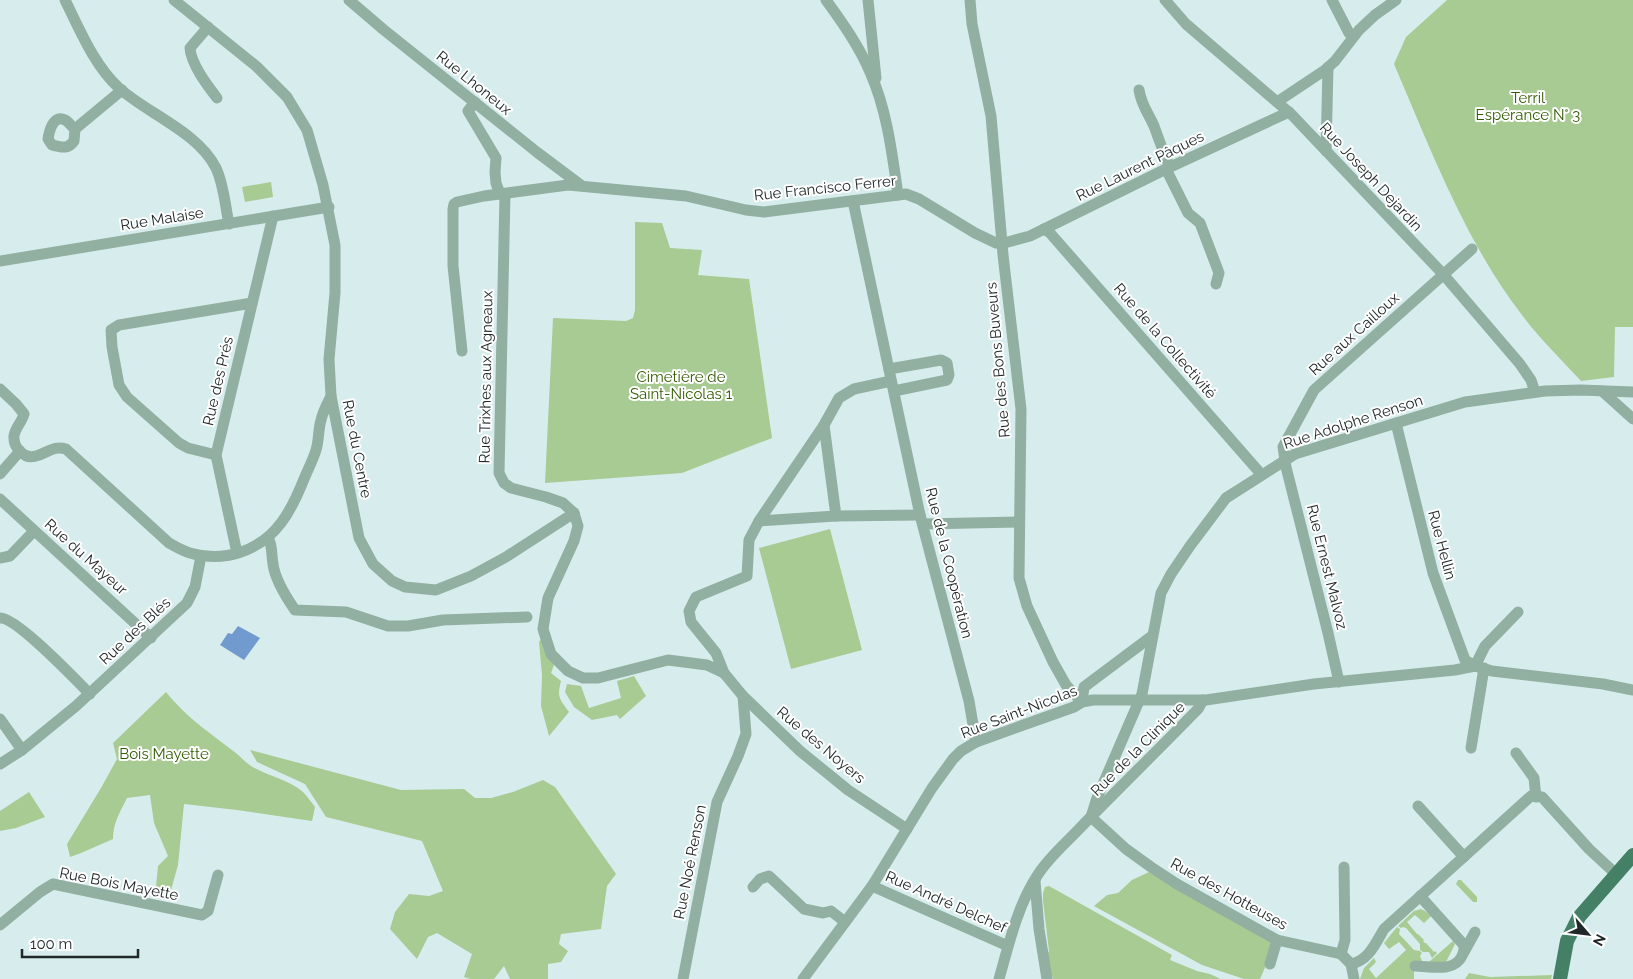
<svg xmlns="http://www.w3.org/2000/svg" width="1633" height="979" font-family="Raleway,sans-serif">
	<style>
		.green { fill: #a8ca93 }
		.water { fill: #719bce }
		.lines { fill: none; stroke-linecap: round; stroke-linejoin: round }
		.minor { stroke: #91b0a1; stroke-width: 11 }
		.major { stroke: #448066; stroke-width: 14 }
		.labels { text-anchor: middle; stroke-width: 4; stroke-linejoin: round; paint-order: stroke }
		.street-label { font-size: 15px; fill: #202828; stroke: #fff }
		.park-label { font-size: 15px; fill: #325c02; stroke: #fff }
	</style>
	<rect width="100%" height="100%" fill="#d7eded"/>
	<g class="green">
		<path d="M1447 0H1633V327H1615L1614 377 1581 381C1561 359 1540 339 1522 315 1466 243 1430 148 1394 64L1406 37Z"/>
		<path d="M271 182 273 197 245 202 242 187Z"/>
		<path d="M635 222 662 223 670 248 702 250 698 275 749 279 772 438 682 473 545 483 553 318 626 321 633 318 635 310Z"/>
		<path d="M830 529 862 650 791 669 759 548Z"/>
		<path d="M541 639 554 665 551 673 561 681C557 697 559 698 569 712L549 736 541 706 542 675 539 642Z"/>
		<path d="M634 676 646 696 620 719 617 715 592 720 574 707 565 692 567 684 581 686 589 708 621 698 617 681Z"/>
		<path d="M166 692C188 719 209 732 236 753 241 757 245 762 251 766 267 776 288 779 303 792 307 796 311 802 315 807L312 821 237 810 184 804 178 865 171 890 156 887 158 866 168 856 154 823 150 795 127 798C120 812 113 823 113 839L81 853 70 857 67 844 101 788 117 759 113 743Z"/>
		<path d="M250 750 401 790 464 789 475 798H491L513 792 543 780 555 787 616 874 607 886 601 929 561 934 559 944 568 951 561 962 548 964V979H510L504 966 494 979H470L464 977 472 954 437 933 428 937 417 959 390 929 395 912 409 894 429 896 443 891 422 841 326 817 305 784 257 762Z"/>
		<path d="M29 792 45 817 16 828 0 831V811Z"/>
		<path d="M1149 872 1271 942 1267 963 1260 979H1244L1202 965 1094 906 1107 895 1118 893 1132 880Z"/>
		<path d="M1458 880H1461L1477 897V902H1473L1456 884Z"/>
		<path d="M1049 886 1172 955 1170 960 1197 971 1210 974 1221 979H1053L1046 957 1049 951 1043 901V893L1045 887Z"/>
		<path d="M1421 909 1425 911 1431 916 1424 923 1415 915 1407 922 1417 934H1418L1424 940 1423 941 1425 943H1426L1434 952 1435 951 1437 953 1432 958 1429 952H1423L1420 950V944L1406 928 1403 927 1401 928 1398 926 1414 911Z"/>
		<path d="M1397 927 1400 929 1399 934 1414 950 1420 951 1422 953 1420 956 1422 961 1428 962 1430 961 1453 941 1455 944 1446 962 1414 969V979H1360L1364 968 1374 958 1376 962 1369 969 1376 978 1406 950 1399 942 1389 949 1384 943Z"/>
		<path d="M1469 973 1490 977 1552 975 1551 979H1465Z"/>
	</g>
	<path class="water" d="M238 626 260 638 244 660 220 645 228 633 232 634Z"/>
	<g class="lines">
		<g class="minor">
			<path d="M65 0C80 30 94 65 119 88 148 114 198 132 216 168 224 185 225 205 229 224"/>
			<path d="M174 0 256 66 287 97 307 130 323 185 335 245V293L329 359 331 396 359 538 373 564 392 581 405 587 436 590 471 576 506 557 574 513"/>
			<path d="M349 0 384 30 538 153 582 186"/>
			<path d="M826 0C842 22 859 46 870 72 887 110 892 153 898 195"/>
			<path d="M868 0 876 78"/>
			<path d="M970 0 972 24 991 116 1003 255 1021 409 1019 578 1027 606 1053 662 1066 685 1082 702"/>
			<path d="M1165 0 1186 24 1292 115 1443 274 1520 364 1531 380 1535 392"/>
			<path d="M1332 0 1349 33 1353 36"/>
			<path d="M208 27 190 48C191 64 207 85 217 98"/>
			<path d="M1139 90C1142 107 1148 112 1154 126 1159 140 1164 154 1170 167"/>
			<path d="M475 102 468 111 496 158 495 172 496 183 500 194"/>
			<path d="M1277 102 1325 70 1335 61 1359 30 1375 15 1396 0"/>
			<path d="M75 129C72 127 68 121 65 120 53 114 49 132 48 139L52 145C63 147 67 150 74 141L75 129 122 90"/>
			<path d="M1326 151 1328 67"/>
			<path d="M1166 169 1188 213 1200 223 1219 273 1216 284"/>
			<path d="M505 194 499 473 504 483 511 488 546 497 563 503 574 513"/>
			<path d="M853 201 920 515 969 701 976 742"/>
			<path d="M1044 229 1050 233 1261 474"/>
			<path d="M0 261 329 207"/>
			<path d="M462 351 453 266V209L454 204 457 202 484 196 568 185 686 196 746 210 764 212 906 194 919 199 975 233 996 243 1008 242 1030 236 1166 169 1289 112"/>
			<path d="M889 369 941 360 947 363 949 375 947 380 894 391"/>
			<path d="M0 389 16 404 24 414C22 422 15 428 14 436 13 447 24 460 36 456 48 453 53 445 66 449L169 543C176 547 183 551 190 553 224 563 260 551 281 523 291 510 298 494 304 479 308 469 313 460 316 450 319 441 318 430 321 420 323 411 327 404 331 396"/>
			<path d="M1602 391 1633 419"/>
			<path d="M1396 423 1433 573 1465 660 1475 666"/>
			<path d="M824 425 836 516"/>
			<path d="M216 455 188 448 179 443 127 397 119 385 112 347 111 330 119 325 252 303"/>
			<path d="M0 474 20 451"/>
			<path d="M0 499 151 638"/>
			<path d="M574 513 578 526 574 541 548 598 543 629 551 654 568 671 583 678H598L668 660 707 665 724 673"/>
			<path d="M759 521 824 425 839 398 854 389 891 381"/>
			<path d="M923 524 1019 522"/>
			<path d="M268 538C273 546 271 554 273 564 275 580 286 597 295 610L346 612 388 626H408L443 620 527 617"/>
			<path d="M237 553 216 455 273 216"/>
			<path d="M0 558 10 556 34 531"/>
			<path d="M0 618C16 617 75 679 90 694"/>
			<path d="M1475 666 1485 646 1518 612"/>
			<path d="M1339 682 1328 633 1286 467 1283 447 1314 390 1472 249"/>
			<path d="M1082 702 1084 687 1152 636"/>
			<path d="M0 719 22 750"/>
			<path d="M1471 748 1484 668"/>
			<path d="M1516 753 1534 778 1536 797"/>
			<path d="M0 764 22 750 76 706 187 603 195 587 201 556"/>
			<path d="M1418 806 1464 857"/>
			<path d="M1091 817 1097 798 1142 694 1161 593 1171 574 1190 546 1226 498 1295 454 1465 402 1545 391 1581 390 1633 392"/>
			<path d="M1091 817 1126 849 1151 867 1177 884 1277 940 1341 954 1351 964 1354 979"/>
			<path d="M907 829 848 790 800 751 743 696 724 673 716 653 691 622 689 611 696 597 747 576 749 540 759 521 836 516 920 515"/>
			<path d="M1035 881 1039 929 1047 979"/>
			<path d="M872 886 1008 946"/>
			<path d="M753 887 760 879 769 876 804 909 823 913 831 911 845 922"/>
			<path d="M0 925 40 892 53 884 202 915 208 911 218 875"/>
			<path d="M1464 952 1475 932"/>
			<path d="M1341 954 1345 940 1344 867"/>
			<path d="M1270 964 1277 940"/>
			<path d="M1351 964C1369 960 1375 944 1384 929L1531 796 1542 797 1589 849 1617 875"/>
			<path d="M1415 966C1430 966 1454 973 1462 956 1464 951 1465 949 1463 944L1420 896"/>
			<path d="M683 979 717 802 738 756 746 734 743 696"/>
			<path d="M803 979 872 886 932 788 953 759 961 751 976 742 1074 707 1082 702 1093 700H1206L1314 684 1455 670 1475 666 1492 671 1603 684 1633 690"/>
			<path d="M999 979C1009 944 1017 907 1037 876 1048 858 1066 843 1080 828 1119 788 1159 749 1198 709L1203 700"/>
		</g>
		<path class="major" d="M1560 979 1567 941 1579 917 1633 855"/>
	</g>
	<g class="labels">
		<g class="street-label">
			<text transform="translate(474 83) rotate(39)" y="5">Rue Lhoneux</text>
			<text transform="translate(1140 166) rotate(-26)" y="5">Rue Laurent Pâques</text>
			<text transform="translate(1371 177) rotate(47)" y="5">Rue Joseph Dejardin</text>
			<text transform="translate(825 188) rotate(-6)" y="5">Rue Francisco Ferrer</text>
			<text transform="translate(162 219) rotate(-9)" y="5">Rue Malaise</text>
			<text transform="translate(1354 334) rotate(-42)" y="5">Rue aux Cailloux</text>
			<text transform="translate(1165 341) rotate(49)" y="5">Rue de la Collectivité</text>
			<text transform="translate(998 360) rotate(-95)" y="5">Rue des Bons Buveurs</text>
			<text transform="translate(486 377) rotate(-89)" y="5">Rue Trixhes aux Agneaux</text>
			<text transform="translate(218 381) rotate(-77)" y="5">Rue des Prés</text>
			<text transform="translate(1353 422) rotate(-18)" y="5">Rue Adolphe Renson</text>
			<text transform="translate(357 449) rotate(79)" y="5">Rue du Centre</text>
			<text transform="translate(1442 545) rotate(75)" y="5">Rue Hellin</text>
			<text transform="translate(86 557) rotate(42)" y="5">Rue du Mayeur</text>
			<text transform="translate(949 563) rotate(76)" y="5">Rue de la Coopération</text>
			<text transform="translate(1327 567) rotate(76)" y="5">Rue Ernest Malvoz</text>
			<text transform="translate(135 631) rotate(-43)" y="5">Rue des Blés</text>
			<text transform="translate(1019 712) rotate(-21)" y="5">Rue Saint-Nicolas</text>
			<text transform="translate(821 745) rotate(40)" y="5">Rue des Noyers</text>
			<text transform="translate(1138 749) rotate(-45)" y="5">Rue de la Clinique</text>
			<text transform="translate(690 862) rotate(-79)" y="5">Rue Noé Renson</text>
			<text transform="translate(119 884) rotate(11)" y="5">Rue Bois Mayette</text>
			<text transform="translate(1229 894) rotate(29)" y="5">Rue des Hotteuses</text>
			<text transform="translate(946 902) rotate(24)" y="5">Rue André Delchef</text>
		</g>
		<g class="park-label">
			<text x="1528" y="103">Terril<tspan x="1528" dy="17">Espérance N° 3</tspan></text>
			<text x="681" y="382">Cimetière de<tspan x="681" dy="17">Saint-Nicolas 1</tspan></text>
			<text x="164" y="759">Bois Mayette</text>
		</g>
	</g>
	<g transform="translate(1588 934) rotate(118)" stroke="#ffffff" stroke-width="4" paint-order="stroke">
	<path d="M0-4L9 19L0 12L-9 19Z" fill="#202828"/>
	<text y="-8" font-size="14" font-weight="bold" text-anchor="middle" fill="#202828">N</text>
	</g>
	<path d="M22 949v8h116v-8" fill="none" stroke="#202828" stroke-width="2.5"/>
	<text x="30" y="949" font-size="15" fill="#202828" stroke="#ffffff" stroke-width="4" paint-order="stroke">100 m</text>
</svg>
